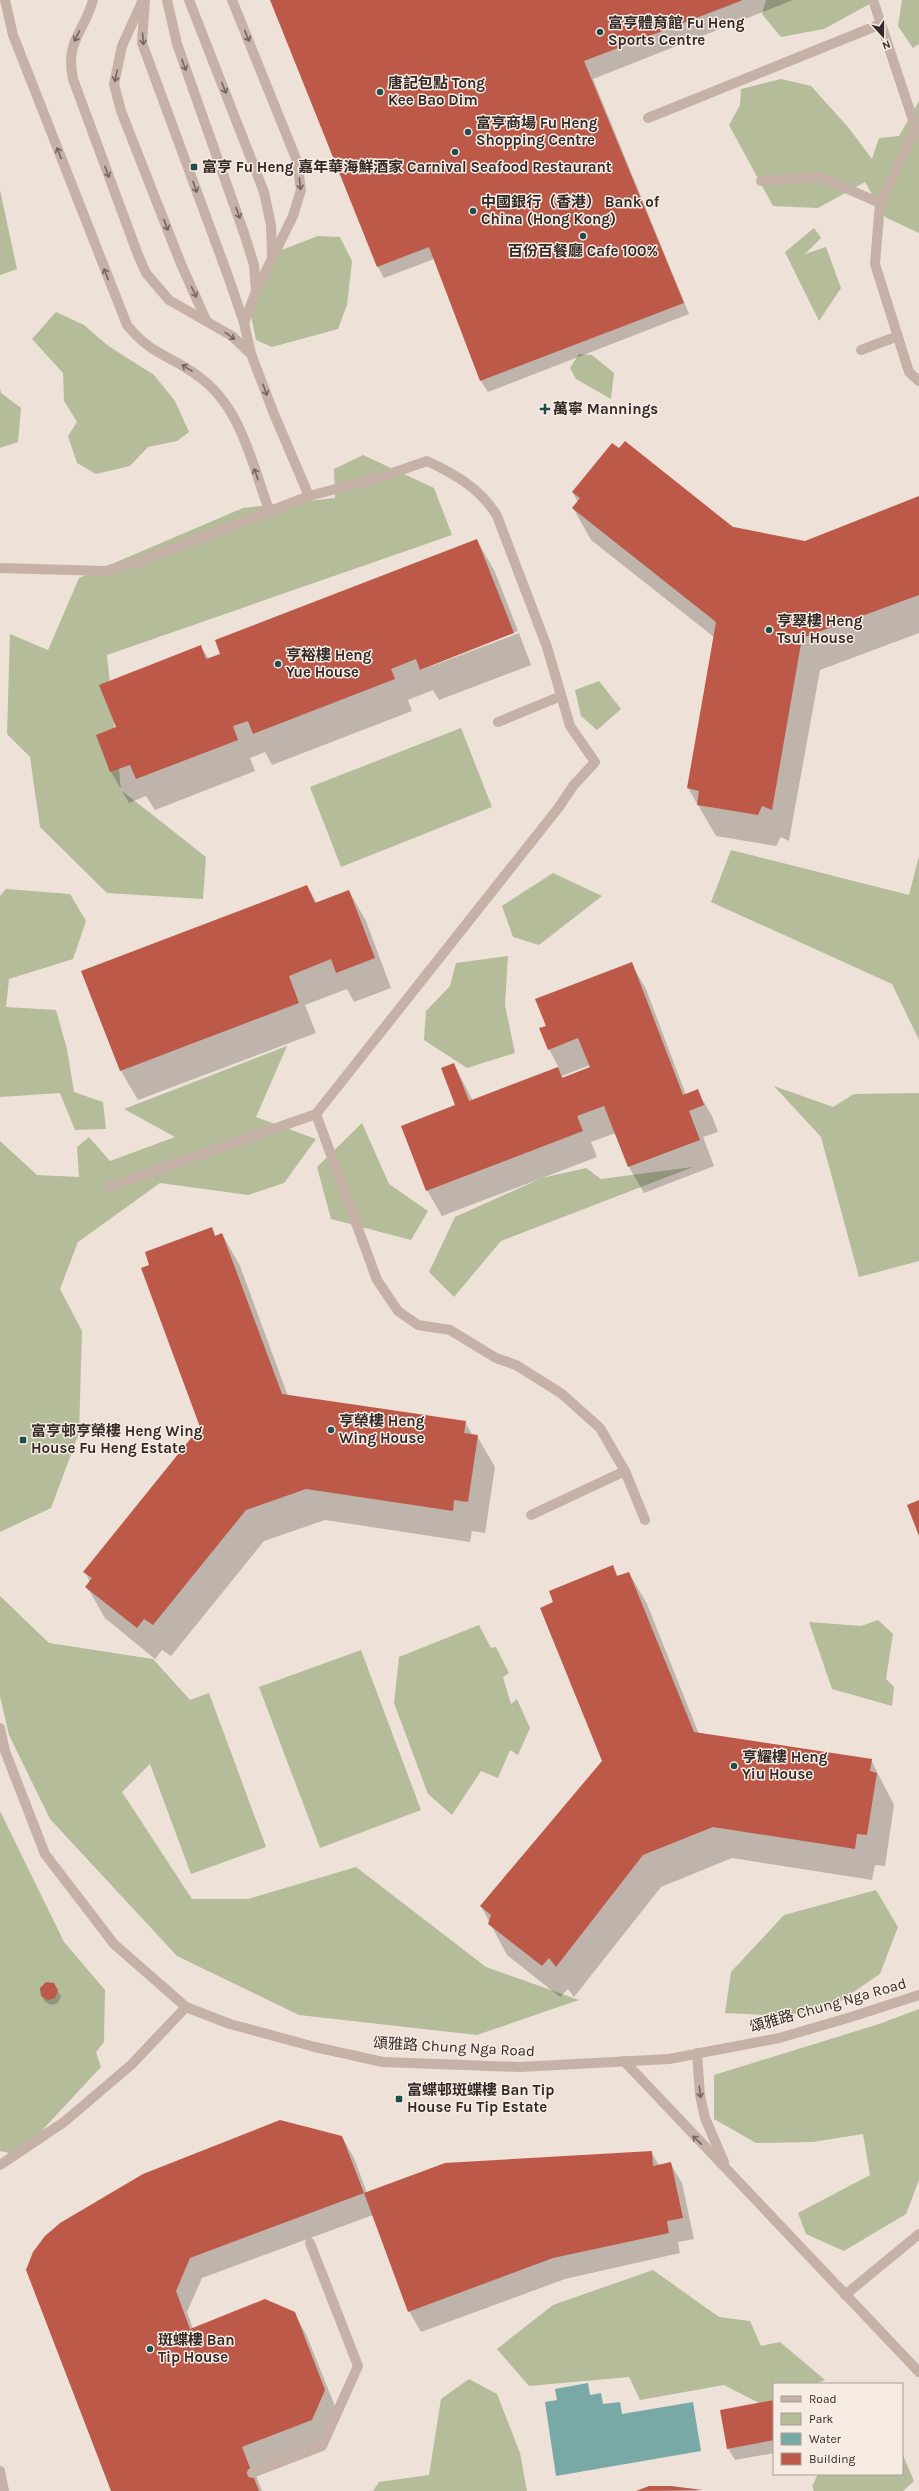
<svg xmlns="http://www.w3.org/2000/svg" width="919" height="2491" viewBox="0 0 919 2491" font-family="Karla,'Noto Sans TC',sans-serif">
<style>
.green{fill:#b4bc9a}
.water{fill:#79a9a6}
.shadow{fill:#0003;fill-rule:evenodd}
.building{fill:#bc5949}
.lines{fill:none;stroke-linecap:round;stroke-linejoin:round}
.service{stroke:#c5b1a5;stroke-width:10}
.minor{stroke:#c5b1a5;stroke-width:10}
.tertiary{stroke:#c5b1a5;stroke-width:10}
.oneway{stroke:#74665f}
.poi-dot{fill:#1f4f4d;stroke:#f7ece4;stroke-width:1.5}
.labels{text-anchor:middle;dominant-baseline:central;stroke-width:3;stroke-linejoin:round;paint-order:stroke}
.poi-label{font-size:15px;font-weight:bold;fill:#322826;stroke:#f7ece4;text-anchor:start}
.street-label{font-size:15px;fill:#322826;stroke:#f7ece4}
</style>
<rect width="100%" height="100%" fill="#eee1d8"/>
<!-- green -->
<g class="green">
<polygon points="766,0 877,0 824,29 781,37 762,14"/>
<polygon points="902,0 919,0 919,44 913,48 898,26"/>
<polygon points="781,79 811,86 848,127 872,159 879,138 899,136 919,101 919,233 885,217 865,182 818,208 773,206 729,125 740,105 741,89"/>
<polygon points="0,190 17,269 0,275"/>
<polygon points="814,228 821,238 805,254 826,247 841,288 819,321 785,252"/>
<polygon points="318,236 340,237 352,261 347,305 338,329 272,347 256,340 249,306 279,251"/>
<polygon points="56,312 84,325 107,345 154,375 175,401 189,432 177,441 148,447 130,466 96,474 77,463 68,436 77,422 64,401 63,373 32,339"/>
<polygon points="579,354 592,355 614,373 611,399 576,379 570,368"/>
<polygon points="0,389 1,393 21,408 18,442 0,448"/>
<polygon points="363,455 434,488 452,535 107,655 121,790 206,857 203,899 107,893 40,827 30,757 7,734 10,634 48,650 79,578 243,508 335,498 334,469"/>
<polygon points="599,681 621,709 597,730 581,716 575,690"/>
<polygon points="461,728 492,807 341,867 310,787"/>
<polygon points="731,850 909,895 919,856 919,1040 892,984 711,902"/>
<polygon points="553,873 602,896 539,945 513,937 502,906"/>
<polygon points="6,889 70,894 86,921 73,959 9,979 6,1007 56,1010 67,1049 74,1092 103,1102 106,1129 75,1130 60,1093 0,1097 0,896"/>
<polygon points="508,956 505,1005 515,1053 467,1068 424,1040 426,1011 450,986 456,963"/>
<polygon points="287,1046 256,1117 316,1139 284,1183 248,1195 160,1183 78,1242 60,1289 82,1331 79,1433 51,1508 0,1532 0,1141 37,1175 79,1177 77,1147 89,1137 110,1161 175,1137 124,1109"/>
<polygon points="774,1086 833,1107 854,1094 919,1093 919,1261 859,1277 821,1137"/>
<polygon points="362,1123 389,1184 428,1211 411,1240 331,1219 317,1167"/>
<polygon points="693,1167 501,1241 454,1297 429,1272 455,1217 542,1178 586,1168 601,1179"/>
<polygon points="0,1596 49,1643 153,1659 190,1700 209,1693 266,1847 191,1874 150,1764 122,1792 192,1899 248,1899 356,1867 486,1967 579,2000 477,2035 299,2015 177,1956 50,1819 9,1735 0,1696"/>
<polygon points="878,1620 893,1634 886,1679 894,1687 892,1706 832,1689 809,1622 861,1626"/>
<polygon points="479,1625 491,1648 496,1647 509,1673 503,1677 511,1704 517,1699 530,1728 518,1755 510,1750 498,1778 481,1771 452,1815 428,1794 394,1703 399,1657"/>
<polygon points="361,1650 421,1810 320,1848 259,1687"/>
<polygon points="0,1811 64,1942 105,1990 104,2042 96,2052 101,2067 19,2155 0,2151"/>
<polygon points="876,1890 898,1927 880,1974 833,2006 786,2016 725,2013 731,1972 784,1915"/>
<polygon points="919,2009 919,2180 906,2214 844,2251 806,2234 798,2213 870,2175 863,2134 813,2142 756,2143 714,2119 714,2075 879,2024"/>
<polygon points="653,2270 719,2317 750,2321 761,2346 780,2342 825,2380 815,2384 774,2384 774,2402 765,2406 724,2385 640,2400 629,2377 529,2386 497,2349 553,2305"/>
<polygon points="469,2379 497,2394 520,2453 527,2491 373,2491 379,2482 429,2475 441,2399"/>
<polygon points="902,2453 914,2481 903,2491 814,2491 812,2486 818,2474 902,2474"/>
</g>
<!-- water -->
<polygon class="water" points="588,2383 590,2395 601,2393 603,2404 620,2402 622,2414 693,2402 701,2451 556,2476 545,2402 557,2400 555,2389"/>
<!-- shadow -->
<g class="shadow">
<polygon points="271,0 793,0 593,79 689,314 488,392 481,381 434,259 384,278 378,267"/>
<polygon points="573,493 805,542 919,497 919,633 820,670 789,841 781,837 776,846 716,836 688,788 714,637 591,540 573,508 578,502"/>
<polygon points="477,540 495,572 518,631 421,668 421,670 519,633 531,665 439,700 433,690 408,700 412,711 272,765 265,752 250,758 255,771 155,810 146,796 129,803 111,772 97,736 117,728 200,646 209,659"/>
<polygon points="307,886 317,903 349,891 366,921 391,988 354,1002 347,989 305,1005 316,1033 138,1100 121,1071 83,971"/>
<path d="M631,963L646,989L686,1095L697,1090L712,1116L718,1132L703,1137L714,1166L644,1193L629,1167L616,1133L591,1142L597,1157L442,1216L427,1190L456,1105L454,1064L473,1101L559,1068L549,1049L547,1027ZM590,1065L591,1068L564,1079L562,1076Z"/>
<polygon points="211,1228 216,1237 222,1234 240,1266 288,1396 465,1422 473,1436 477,1436 495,1467 485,1533 472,1531 470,1542 325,1520 264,1541 171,1656 162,1650 155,1659 105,1618 87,1587 90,1582 85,1572 201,1427 151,1265"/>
<polygon points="612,1567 618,1577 629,1573 647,1604 699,1734 871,1760 894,1805 885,1866 875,1865 872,1880 732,1858 661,1887 574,1997 568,1989 560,1997 507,1955 481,1906 603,1761 554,1603"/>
<polygon points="57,1990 61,1996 58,2003 52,2005 45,2002 42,1996"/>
<polygon points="342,2137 354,2158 367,2193 651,2152 659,2165 670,2163 682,2183 694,2239 678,2242 680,2253 565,2279 421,2332 409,2311 373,2215 202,2278 187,2312 193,2329 294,2313 306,2334 337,2411 324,2441 253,2468 262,2491 112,2491 27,2270"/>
<polygon points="774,2401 774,2453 735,2460 728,2448"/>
<polygon points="693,2489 698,2491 639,2491 641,2490"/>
</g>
<!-- building -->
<g class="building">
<polygon points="270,0 743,0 584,61 684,303 480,381 429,247 377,267"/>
<polygon points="625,441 733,527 805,541 919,496 919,595 802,638 772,810 762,806 758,815 697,805 699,791 687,788 716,622 572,508 580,498 572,492 612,443 619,448"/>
<polygon points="477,539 514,633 420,670 416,659 391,669 395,679 253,734 248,721 233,726 238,740 136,779 130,765 110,772 96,735 116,727 99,685 201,645 206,659 220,654 215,640"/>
<polygon points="307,885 315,903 349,890 375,958 336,973 331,959 289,976 299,1003 120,1071 81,971"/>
<polygon points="632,962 683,1095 698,1089 704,1105 689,1111 700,1140 628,1167 604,1106 577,1116 583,1131 426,1191 401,1126 455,1105 441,1068 454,1063 469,1101 558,1067 562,1078 590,1067 578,1038 548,1050 539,1028 546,1026 535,999"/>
<polygon points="212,1227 215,1236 222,1233 282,1394 466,1421 464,1433 478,1435 468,1502 454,1500 453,1511 306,1489 246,1510 153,1625 144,1619 137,1628 85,1587 92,1578 83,1572 200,1427 141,1268 149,1265 145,1252"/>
<polygon points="919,1500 919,1536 907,1505"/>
<polygon points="613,1565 617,1576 629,1572 694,1732 872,1759 870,1771 877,1773 867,1835 857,1834 855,1849 713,1827 643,1855 556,1967 549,1958 542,1966 488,1924 491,1915 480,1906 602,1761 540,1608 553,1602 549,1591"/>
<polygon points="46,1982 54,1983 58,1990 55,1998 48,2000 41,1996 40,1988"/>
<polygon points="280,2120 342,2136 364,2193 190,2258 176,2291 190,2329 265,2299 295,2312 325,2390 312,2420 242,2447 259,2491 111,2491 26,2270 33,2252 45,2236 60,2223 143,2174"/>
<polygon points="652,2151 653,2166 671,2162 683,2218 667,2221 669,2233 553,2258 408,2312 364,2193 445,2163"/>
<polygon points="774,2400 774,2440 727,2449 720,2410"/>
<polygon points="649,2486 671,2486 703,2490 636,2491"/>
</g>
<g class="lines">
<!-- service -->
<g class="service">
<path d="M5,0L13,35L127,325C151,355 170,355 198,376C241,406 252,464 269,510"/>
<path d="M93,0C84,33 65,40 73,79L138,255L146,273L169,300L232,336L251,354"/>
<polyline points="145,0 142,43 228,276 244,323 251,354 274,414 309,496"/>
<polyline points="167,0 177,44 245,236 254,265 256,290"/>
<polyline points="189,0 264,192 271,225 272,255"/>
<polyline points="232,0 297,161 301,190 293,216 256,291 244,323"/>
<polyline points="873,0 916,129 880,203 875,264 909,372 919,381"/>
<polyline points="142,2 122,46 114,84 121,111 181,264 206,320"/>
<polyline points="648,118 881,24"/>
<polyline points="761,181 820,177 880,203"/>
<polyline points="861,350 898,336"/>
<path d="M0,568L105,571L136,563L309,496L381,477L427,461C455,474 481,489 497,516L547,647L570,726L595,762L573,786L559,807L316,1114L109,1187"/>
<polyline points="498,722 561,696"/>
<polyline points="316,1114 377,1280 398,1311 418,1325 450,1330 496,1358 516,1365 562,1394 600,1428 625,1471 645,1520"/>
<polyline points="531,1515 625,1471"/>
<polyline points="845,2295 919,2234"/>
<polyline points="252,2473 322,2446 358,2366 310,2243"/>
</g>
<!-- minor -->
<g class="minor">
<polyline points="697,2053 700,2095 705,2118 724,2162"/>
<polyline points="624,2061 919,2372"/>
<polyline points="0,2165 64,2122 131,2065 186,2007"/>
<polyline points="0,2471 4,2491"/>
</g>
<!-- tertiary -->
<polyline class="tertiary" points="0,1728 5,1751 45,1854 114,1944 186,2007 230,2024 315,2047 383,2062 520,2067 669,2059 779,2038 851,2017 919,1995"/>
</g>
<!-- one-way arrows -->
<defs><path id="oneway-shaft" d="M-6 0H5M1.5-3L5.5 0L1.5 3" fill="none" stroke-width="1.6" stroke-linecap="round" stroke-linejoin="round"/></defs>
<g class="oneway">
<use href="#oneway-shaft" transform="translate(77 36) rotate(116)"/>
<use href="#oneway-shaft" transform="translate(247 36) rotate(68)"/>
<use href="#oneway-shaft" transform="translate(143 39) rotate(86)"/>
<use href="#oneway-shaft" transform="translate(184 65) rotate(70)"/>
<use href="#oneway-shaft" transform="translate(116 76) rotate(102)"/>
<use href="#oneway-shaft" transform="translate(224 88) rotate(68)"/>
<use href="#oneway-shaft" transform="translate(59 153) rotate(-111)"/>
<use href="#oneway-shaft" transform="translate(107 172) rotate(70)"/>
<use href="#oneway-shaft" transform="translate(300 184) rotate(84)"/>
<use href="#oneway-shaft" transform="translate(195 187) rotate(70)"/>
<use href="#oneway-shaft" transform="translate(238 213) rotate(71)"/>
<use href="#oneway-shaft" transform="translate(166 225) rotate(69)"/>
<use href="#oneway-shaft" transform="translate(106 274) rotate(-111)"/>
<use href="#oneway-shaft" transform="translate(194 292) rotate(65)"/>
<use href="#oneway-shaft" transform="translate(230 336) rotate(36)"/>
<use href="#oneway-shaft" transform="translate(187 368) rotate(-148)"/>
<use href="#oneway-shaft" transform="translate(265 390) rotate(70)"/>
<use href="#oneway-shaft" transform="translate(256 474) rotate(-110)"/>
<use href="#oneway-shaft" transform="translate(700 2092) rotate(83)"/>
<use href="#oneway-shaft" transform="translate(697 2140) rotate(-136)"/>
</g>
<!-- markers -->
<g class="poi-dot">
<circle cx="600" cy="32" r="4"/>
<circle cx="380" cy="92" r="4"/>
<circle cx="468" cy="132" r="4"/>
<circle cx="455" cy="152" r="4"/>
<rect x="190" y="163" width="8" height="8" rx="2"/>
<circle cx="473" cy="211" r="4"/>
<circle cx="583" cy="236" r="4"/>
<path d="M543 403h4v4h4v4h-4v4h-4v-4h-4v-4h4z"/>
<circle cx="769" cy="630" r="4"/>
<circle cx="278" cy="664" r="4"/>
<circle cx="331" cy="1430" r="4"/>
<rect x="19" y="1436" width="8" height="8" rx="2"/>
<circle cx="734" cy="1766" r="4"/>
<rect x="395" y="2095" width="8" height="8" rx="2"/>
<circle cx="150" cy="2349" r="4"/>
</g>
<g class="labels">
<!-- poi labels -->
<g class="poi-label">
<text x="608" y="23">富亨體育館 Fu Heng<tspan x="608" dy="17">Sports Centre</tspan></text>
<text x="388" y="83">唐記包點 Tong<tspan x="388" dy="17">Kee Bao Dim</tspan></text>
<text x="476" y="123">富亨商場 Fu Heng<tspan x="476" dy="17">Shopping Centre</tspan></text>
<text x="202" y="167">富亨 Fu Heng</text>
<text x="455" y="167" text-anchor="middle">嘉年華海鮮酒家 Carnival Seafood Restaurant</text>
<text x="481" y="202">中國銀行（香港） Bank of<tspan x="481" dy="17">China (Hong Kong)</tspan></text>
<text x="583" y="251" text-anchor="middle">百份百餐廳 Cafe 100%</text>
<text x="553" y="409">萬寧 Mannings</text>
<text x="777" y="621">亨翠樓 Heng<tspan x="777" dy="17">Tsui House</tspan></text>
<text x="286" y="655">亨裕樓 Heng<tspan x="286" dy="17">Yue House</tspan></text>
<text x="339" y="1421">亨榮樓 Heng<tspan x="339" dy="17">Wing House</tspan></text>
<text x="31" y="1431">富亨邨亨榮樓 Heng Wing<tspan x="31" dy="17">House Fu Heng Estate</tspan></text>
<text x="742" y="1757">亨耀樓 Heng<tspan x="742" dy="17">Yiu House</tspan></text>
<text x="407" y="2090">富蝶邨斑蝶樓 Ban Tip<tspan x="407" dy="17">House Fu Tip Estate</tspan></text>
<text x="158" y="2340">斑蝶樓 Ban<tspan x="158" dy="17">Tip House</tspan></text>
</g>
<!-- street labels -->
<g class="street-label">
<text transform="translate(828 2005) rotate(-16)">頌雅路 Chung Nga Road</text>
<text transform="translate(454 2047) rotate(3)">頌雅路 Chung Nga Road</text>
</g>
</g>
<!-- legend -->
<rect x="773" y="2383" width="130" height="92" fill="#f7ece4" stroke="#a89e98"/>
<rect x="781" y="2396" width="20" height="6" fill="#c5b1a5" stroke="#a89e98"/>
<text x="809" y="2403" font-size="12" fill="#322826">Road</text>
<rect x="781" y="2413" width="20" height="12" fill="#b4bc9a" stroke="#a89e98"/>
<text x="809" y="2423" font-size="12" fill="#322826">Park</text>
<rect x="781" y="2433" width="20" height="12" fill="#79a9a6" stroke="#a89e98"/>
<text x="809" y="2443" font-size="12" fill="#322826">Water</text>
<rect x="781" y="2453" width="20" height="12" fill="#bc5949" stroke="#a89e98"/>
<text x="809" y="2463" font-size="12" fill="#322826">Building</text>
<!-- north arrow -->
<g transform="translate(883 36) rotate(159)" stroke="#f7ece4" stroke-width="3" paint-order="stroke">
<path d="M0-3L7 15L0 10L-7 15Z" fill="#322826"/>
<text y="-6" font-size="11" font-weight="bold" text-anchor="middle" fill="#322826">N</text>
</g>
</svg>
